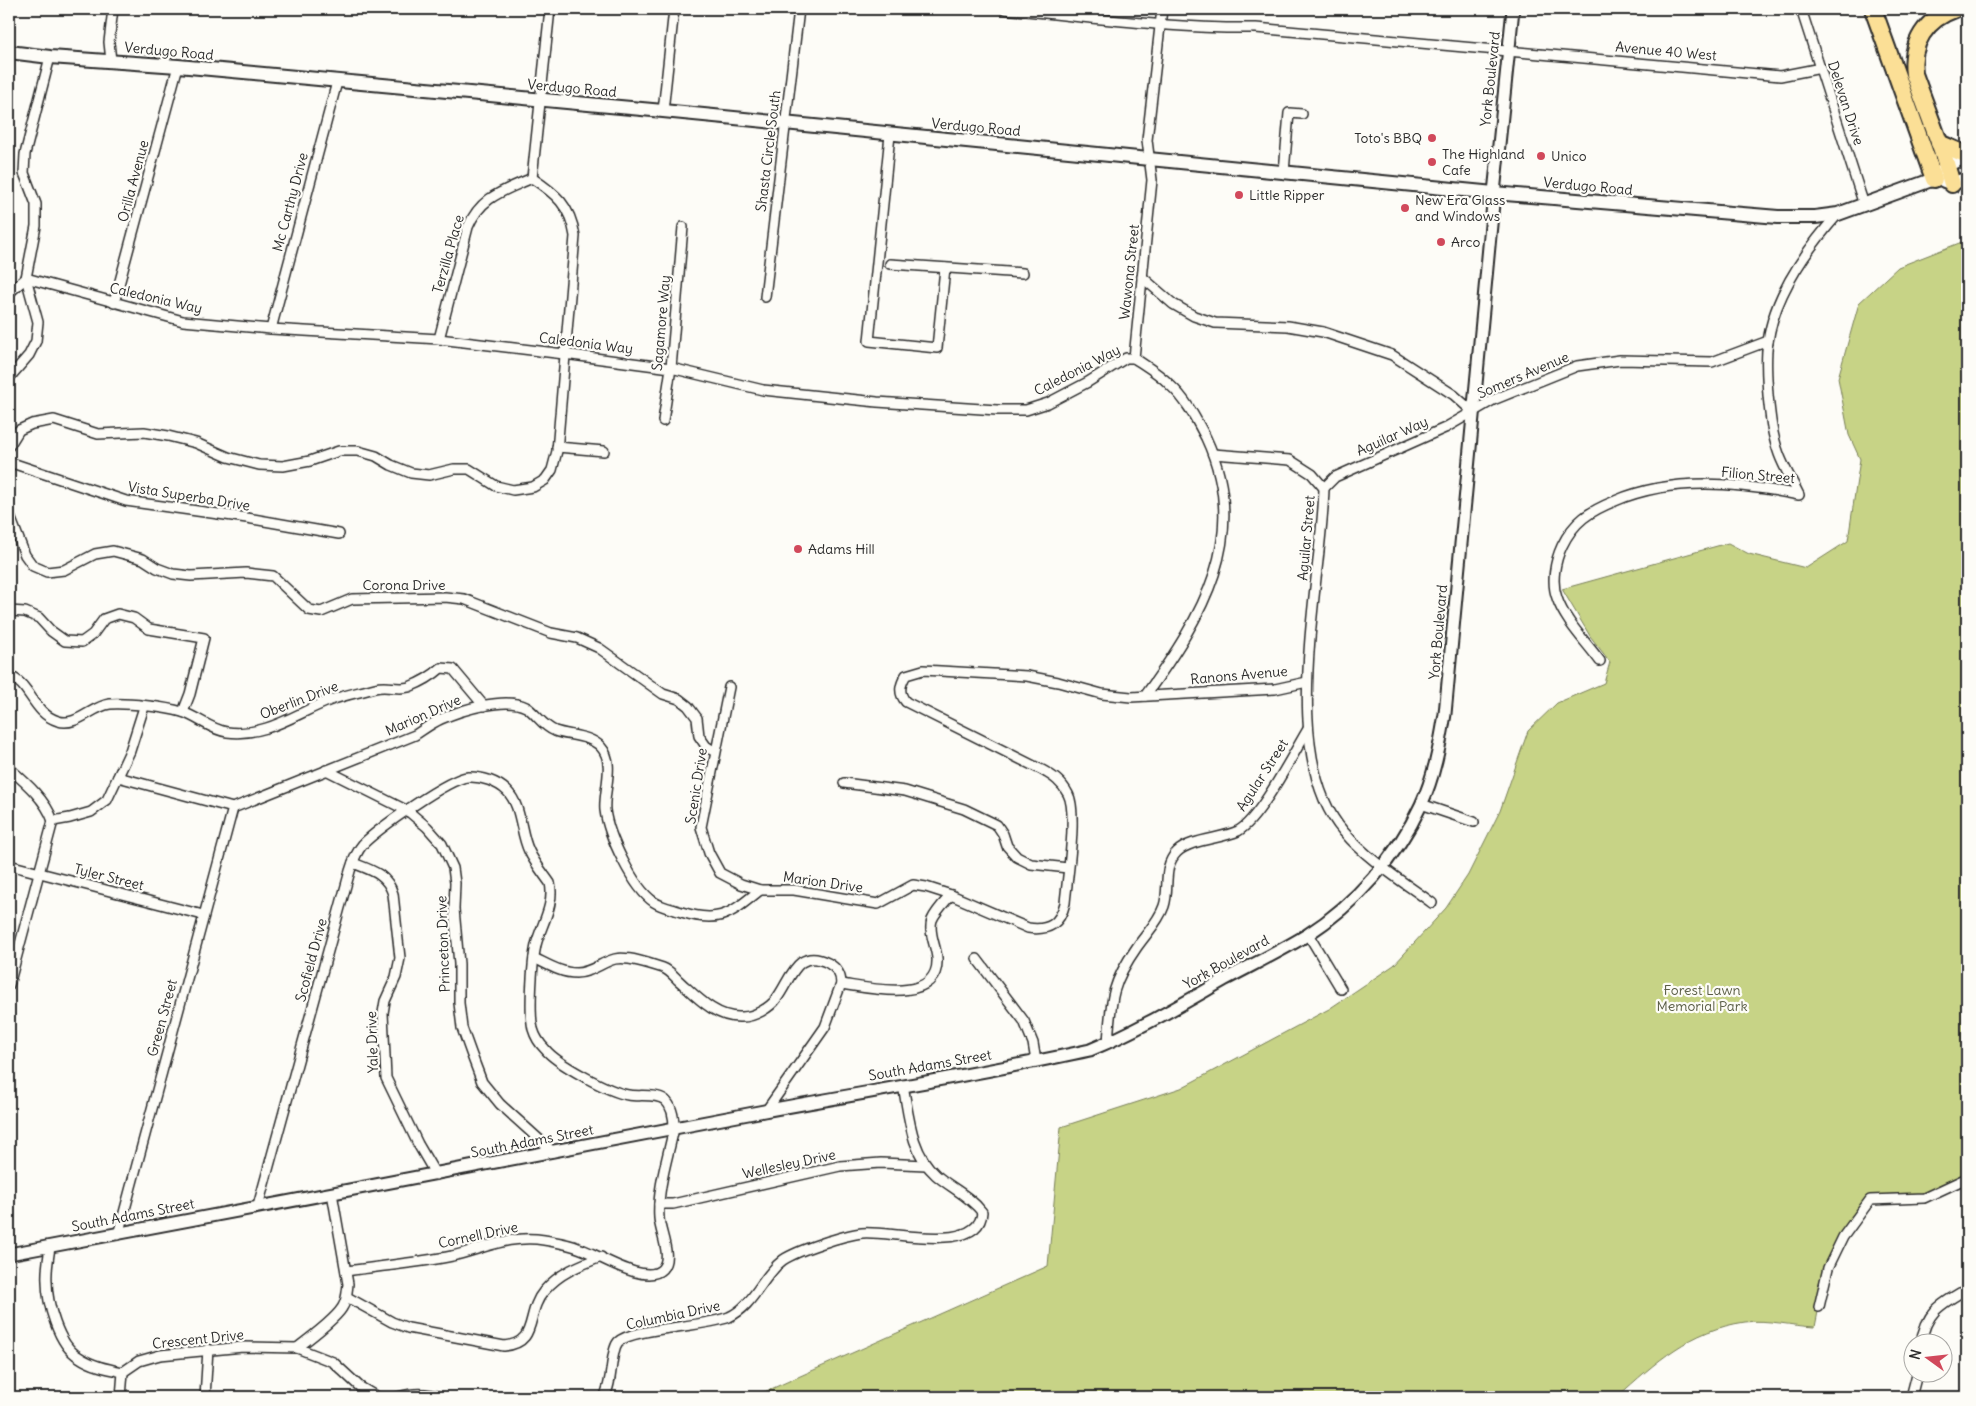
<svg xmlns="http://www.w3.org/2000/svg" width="1976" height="1406" viewBox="0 0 1976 1406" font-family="Delius,sans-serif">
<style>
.green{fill:#c7d386;stroke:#797f58}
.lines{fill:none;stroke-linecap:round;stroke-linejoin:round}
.minor-casing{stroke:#2b2b2b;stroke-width:12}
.tertiary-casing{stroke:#2b2b2b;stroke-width:15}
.secondary-casing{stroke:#2b2b2b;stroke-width:16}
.motorway-casing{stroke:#2b2b2b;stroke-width:20}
.minor{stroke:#fdfcf7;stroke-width:9}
.tertiary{stroke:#fdfcf7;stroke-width:11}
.secondary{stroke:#fdfcf7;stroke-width:12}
.motorway{stroke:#fbdf96;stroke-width:16}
.poi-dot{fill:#d1495b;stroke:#fdfcf7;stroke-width:2}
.labels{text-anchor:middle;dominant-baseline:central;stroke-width:4.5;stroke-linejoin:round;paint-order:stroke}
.street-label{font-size:14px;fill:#2b2b2b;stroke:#fdfcf7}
.poi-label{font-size:14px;fill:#2b2b2b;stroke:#fdfcf7;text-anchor:start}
.park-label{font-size:14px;fill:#5a5d46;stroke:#fdfcf7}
</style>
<rect width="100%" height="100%" fill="#fdfcf7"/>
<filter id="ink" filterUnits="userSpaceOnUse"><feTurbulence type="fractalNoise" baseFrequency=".02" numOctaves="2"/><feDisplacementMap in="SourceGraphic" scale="10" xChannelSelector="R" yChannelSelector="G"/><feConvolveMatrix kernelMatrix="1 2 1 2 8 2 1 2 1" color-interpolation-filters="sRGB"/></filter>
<g filter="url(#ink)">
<!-- green -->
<path class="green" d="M1967,240V1174L1923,1197L1894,1194L1878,1196L1858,1213L1824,1281L1815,1327C1792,1326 1767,1319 1745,1322C1690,1330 1656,1362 1617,1397H753L1048,1266L1061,1127L1181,1088L1329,1009L1394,965L1446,908L1468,875L1500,811L1528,731L1557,703L1604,683L1610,662L1590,636L1562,589L1728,543L1749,554L1806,568L1848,541L1860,459L1849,435L1838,378L1859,303L1898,267Z"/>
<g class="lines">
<defs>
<g id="minor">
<path d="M1004,9C1088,17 1171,29 1256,28L1780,76L1821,68"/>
<polyline points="1801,9 1864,205"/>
<polyline points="111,61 109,42 113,9"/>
<polyline points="663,111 674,9"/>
<polyline points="890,135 869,341 937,348 945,268"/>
<polyline points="1284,172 1289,113 1302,114"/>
<polyline points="532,178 550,9"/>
<polyline points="890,264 1023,273"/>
<polyline points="1142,277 1173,304 1194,316 1215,323 1288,326 1323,332 1392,355 1454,395 1473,412"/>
<polyline points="9,293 26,278 183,321 271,329 439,339 564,354 671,368 763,390 877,402 997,410 1026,410 1048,403 1088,382 1126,358 1134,358"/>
<polyline points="765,297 799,9"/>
<polyline points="114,303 178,66"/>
<polyline points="271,329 337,82"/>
<path d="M439,339L468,227C481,196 504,191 532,178"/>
<polyline points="9,378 29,355 36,341 38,322 26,278 36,226 36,204 24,173 25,154 50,57"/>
<polyline points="663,421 671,368 683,227"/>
<path d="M9,446L19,430L32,424L54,420L98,434L144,432L168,436L196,443L228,457L259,465L283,466L310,461L339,451H358L376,456L391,465L411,473L429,475L454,469H469L496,486L513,490L533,487L545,480L552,470L557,451L575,236C570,205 556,194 532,178"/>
<polyline points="557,447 604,451"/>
<path d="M1213,454L1290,460L1312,474L1324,488C1322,582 1277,756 1344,832C1368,860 1402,881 1432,903"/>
<polyline points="9,462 126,501 247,518 339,534"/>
<polyline points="1324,488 1335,477 1445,428 1493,400 1577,366 1620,360 1712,362 1768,341"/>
<polyline points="9,514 25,555 33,566 47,572 64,570 95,554 113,551 143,559 157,568 173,574 191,576 246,573 273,576 309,610 321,612 352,599 445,597 464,599 551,633 577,638 599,648 663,694 679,699 688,706 697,718 699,736 706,746 715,752"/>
<polyline points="9,611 25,612 39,618 51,631 65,641 82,642 93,634 104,619 118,614 134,618 149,629 204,638 190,694 183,712"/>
<path d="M1600,661C1587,643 1564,620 1557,598C1551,582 1555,561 1562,546C1574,521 1590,511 1615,501C1674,476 1738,483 1799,495C1793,482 1784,468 1779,454C1772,435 1770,415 1768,395C1767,378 1765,359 1768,342C1774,295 1808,248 1838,214"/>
<path d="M9,676C31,684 32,713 58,721C77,727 92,706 110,704C129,703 165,707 182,712C198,717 211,730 227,732C267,737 296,713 331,700C345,695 361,692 375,688C386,685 398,690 409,687C422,682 431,677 441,668L453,669L484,706"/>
<path d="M729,687L701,827L709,853L720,873L741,884L760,890H794L878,904L913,885L926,887L951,895L1028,928C1049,931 1060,924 1065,903C1067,880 1078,812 1068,794C1062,782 1053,776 1042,770L906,702C898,693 900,685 906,675L923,670L1027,676L1058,682L1102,694L1131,697L1275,689L1307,682"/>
<path d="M1145,696C1202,617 1252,536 1206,438C1196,419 1186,399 1170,385C1160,374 1146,366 1134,358L1152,180L1147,140L1162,9"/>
<path d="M9,768C25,782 46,800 53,821"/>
<polyline points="326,770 408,811 427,827 442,844 453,868 455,883 454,909 459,964 459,1003 462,1028 471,1053 482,1082 500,1104 553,1152"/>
<path d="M118,777L233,808L415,735C424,729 432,723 441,719C461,710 506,696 526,707C536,713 542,726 555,731C569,736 590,735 601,747C616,763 603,791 605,810C608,835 633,888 654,902C660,906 668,908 675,910C718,924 727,917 760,890"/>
<polyline points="844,783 905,791 964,809 997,825 1003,834 1007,846 1017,857 1031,864 1068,868"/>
<polyline points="1421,804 1474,822"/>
<polyline points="53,821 70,818 91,812 107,800 130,751 144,707"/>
<path d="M353,863C371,870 387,874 393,894L400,958L396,977L385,1001L383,1013L386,1078L418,1144L436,1175"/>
<polyline points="9,865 203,915"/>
<polyline points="1308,934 1341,989"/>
<path d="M534,958C547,964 561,973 576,973C591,973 602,962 615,959C628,956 651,964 663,968C669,970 674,976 678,980C695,995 716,1019 742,1017C754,1017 770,1008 777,998C791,979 797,947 828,963C837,968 841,974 841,984"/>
<polyline points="977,959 1024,1021 1033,1043 1036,1061"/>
<polyline points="9,985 53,821"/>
<path d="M1108,1043C1111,999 1111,984 1137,947C1146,934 1159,921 1164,906C1170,888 1162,867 1177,852C1190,839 1221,839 1238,831C1260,819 1294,752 1308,729"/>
<path d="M766,1111L825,1027L841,984C869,988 940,1005 937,958C936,946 928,932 932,920C936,911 944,903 951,895"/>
<polyline points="659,1204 673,1204 840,1166 881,1163 926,1165"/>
<path d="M258,1206L350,871C353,861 356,852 363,844C378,829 449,778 468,777C481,776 498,782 507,791C522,806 520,833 529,851C534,862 543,873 550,883C555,905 541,925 536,945C532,963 529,1012 533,1029C535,1036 540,1044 545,1049C557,1064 609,1092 628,1095C639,1097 656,1093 665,1100C673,1107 674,1119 674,1128C668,1157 657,1189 659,1218C660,1233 673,1257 662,1269C646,1286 599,1255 581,1249C570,1244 556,1242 544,1240C512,1234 482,1249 452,1256C417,1263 381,1266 346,1271"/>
<polyline points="118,1235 233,808"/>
<path d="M50,1246C49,1257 46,1269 47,1281C47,1303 58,1345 79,1357C92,1366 108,1369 123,1372L139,1361L160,1355L243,1347L297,1348L333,1362L360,1387L377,1397"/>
<path d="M347,1297L392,1322L408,1328L504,1346C539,1343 525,1313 544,1291C559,1273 580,1265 601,1257"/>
<polyline points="1819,1307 1828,1268 1843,1237 1870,1200 1924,1198 1967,1178"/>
<path d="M1921,1344C1925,1312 1942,1303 1967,1289"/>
<path d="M297,1348C309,1339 335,1319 342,1308C347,1301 347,1292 348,1284L332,1193"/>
<polyline points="121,1397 123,1372"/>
<polyline points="205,1397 208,1349"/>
<path d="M398,1397C412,1393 425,1392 440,1397"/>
<path d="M604,1397C613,1383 610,1352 618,1342C632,1328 705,1327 729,1317C750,1307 757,1288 772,1271C775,1267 779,1263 783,1260C798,1250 844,1235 862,1233C889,1230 980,1255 982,1212C970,1196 951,1188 936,1175C911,1153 909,1117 903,1085"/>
<polyline points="1911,1397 1917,1374"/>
</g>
<path id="tertiary" d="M9,1254C261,1207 512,1159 764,1111C872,1091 982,1074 1090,1050C1137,1031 1180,1005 1224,980C1252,965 1281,951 1307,935C1355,904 1397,857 1421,805C1434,777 1440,745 1445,714L1494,193L1513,9"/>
<g id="secondary">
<polyline points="9,52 50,57 178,66 663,111 1494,193 1778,217 1815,217 1838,214 1934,179 1947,165 1967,157"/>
<polyline points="1944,181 1952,184 1967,178"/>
</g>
<g id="motorway">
<polyline points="1873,9 1934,179"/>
<polyline points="1939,143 1967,155"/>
<path d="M1952,184L1942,150L1914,74C1910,43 1926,19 1955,9"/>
</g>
</defs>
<!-- minor casing -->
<use href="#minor" class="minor-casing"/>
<!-- tertiary casing -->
<use href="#tertiary" class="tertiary-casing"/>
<!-- secondary casing -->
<use href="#secondary" class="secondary-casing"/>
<!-- motorway casing -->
<use href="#motorway" class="motorway-casing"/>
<!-- minor -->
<use href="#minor" class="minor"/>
<!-- tertiary -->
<use href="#tertiary" class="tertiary"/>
<!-- secondary -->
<use href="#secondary" class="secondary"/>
<!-- motorway -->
<use href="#motorway" class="motorway"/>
</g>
</g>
<!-- markers -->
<g class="poi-dot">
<circle cx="1432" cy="138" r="5"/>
<circle cx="1541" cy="156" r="5"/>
<circle cx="1432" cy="162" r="5"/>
<circle cx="1239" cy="195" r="5"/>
<circle cx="1405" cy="208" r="5"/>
<circle cx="1441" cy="242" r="5"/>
<circle cx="798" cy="549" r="5"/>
</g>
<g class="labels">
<!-- street labels -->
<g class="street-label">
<text transform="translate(169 51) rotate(5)">Verdugo Road</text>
<text transform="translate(1666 51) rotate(5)">Avenue 40 West</text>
<text transform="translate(1490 79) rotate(-84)">York Boulevard</text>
<text transform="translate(572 88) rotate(5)">Verdugo Road</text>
<text transform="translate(1846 103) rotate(72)">Delevan Drive</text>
<text transform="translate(976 127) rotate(5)">Verdugo Road</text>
<text transform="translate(768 151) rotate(-83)">Shasta Circle South</text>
<text transform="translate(133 181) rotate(-75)">Orilla Avenue</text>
<text transform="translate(1588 186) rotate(5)">Verdugo Road</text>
<text transform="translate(290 202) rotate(-75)">Mc Carthy Drive</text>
<text transform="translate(448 254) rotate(-74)">Terzilla Place</text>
<text transform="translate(1129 272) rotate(-84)">Wawona Street</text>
<text transform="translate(156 298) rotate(13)">Caledonia Way</text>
<text transform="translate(661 323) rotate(-85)">Sagamore Way</text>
<text transform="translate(586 343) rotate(7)">Caledonia Way</text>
<text transform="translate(1077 370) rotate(-27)">Caledonia Way</text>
<text transform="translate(1523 375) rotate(-23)">Somers Avenue</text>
<text transform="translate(1392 436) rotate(-24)">Aguilar Way</text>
<text transform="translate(1758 475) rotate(5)">Filion Street</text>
<text transform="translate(189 496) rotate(9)">Vista Superba Drive</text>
<text transform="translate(1306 538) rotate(-85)">Aguilar Street</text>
<text x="404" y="585">Corona Drive</text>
<text transform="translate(1438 632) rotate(-85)">York Boulevard</text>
<text transform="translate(1239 675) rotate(-5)">Ranons Avenue</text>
<text transform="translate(299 700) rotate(-21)">Oberlin Drive</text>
<text transform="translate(423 715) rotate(-24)">Marion Drive</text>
<text transform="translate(1262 775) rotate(-57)">Agular Street</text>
<text transform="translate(696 786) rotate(-81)">Scenic Drive</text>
<text transform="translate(109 877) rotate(14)">Tyler Street</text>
<text transform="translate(823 882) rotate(8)">Marion Drive</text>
<text transform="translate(443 944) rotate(-92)">Princeton Drive</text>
<text transform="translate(311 960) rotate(-75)">Scofield Drive</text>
<text transform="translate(1226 962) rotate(-29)">York Boulevard</text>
<text transform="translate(162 1018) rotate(-75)">Green Street</text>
<text transform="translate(372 1042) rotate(-92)">Yale Drive</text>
<text transform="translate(930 1065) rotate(-10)">South Adams Street</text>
<text transform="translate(532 1141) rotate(-11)">South Adams Street</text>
<text transform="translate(789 1164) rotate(-12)">Wellesley Drive</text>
<text transform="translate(133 1215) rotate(-11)">South Adams Street</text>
<text transform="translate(478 1235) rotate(-12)">Cornell Drive</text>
<text transform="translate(673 1315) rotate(-12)">Columbia Drive</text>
<text transform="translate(198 1339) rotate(-6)">Crescent Drive</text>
</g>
<!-- poi labels -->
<g class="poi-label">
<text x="1422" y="138" text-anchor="end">Toto's BBQ</text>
<text x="1442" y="154">The Highland<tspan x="1442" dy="16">Cafe</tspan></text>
<text x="1551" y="156">Unico</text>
<text x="1249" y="195">Little Ripper</text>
<text x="1415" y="200">New Era Glass<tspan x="1415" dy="16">and Windows</tspan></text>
<text x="1451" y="242">Arco</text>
<text x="808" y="549">Adams Hill</text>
</g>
<!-- park labels -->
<g class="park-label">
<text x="1702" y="990">Forest Lawn<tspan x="1702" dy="16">Memorial Park</tspan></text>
</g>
</g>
<!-- margin -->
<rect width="1976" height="1406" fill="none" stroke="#fdfcf7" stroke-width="30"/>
<rect x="15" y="15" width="1946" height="1376" fill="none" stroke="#2b2b2b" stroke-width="2" filter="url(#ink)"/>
<!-- north arrow -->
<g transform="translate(1928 1358) rotate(285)"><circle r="24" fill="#fdfcf7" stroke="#a9a8a5"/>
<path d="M0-4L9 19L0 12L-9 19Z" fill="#d1495b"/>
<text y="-8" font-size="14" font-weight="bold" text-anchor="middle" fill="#2b2b2b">N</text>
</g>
</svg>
